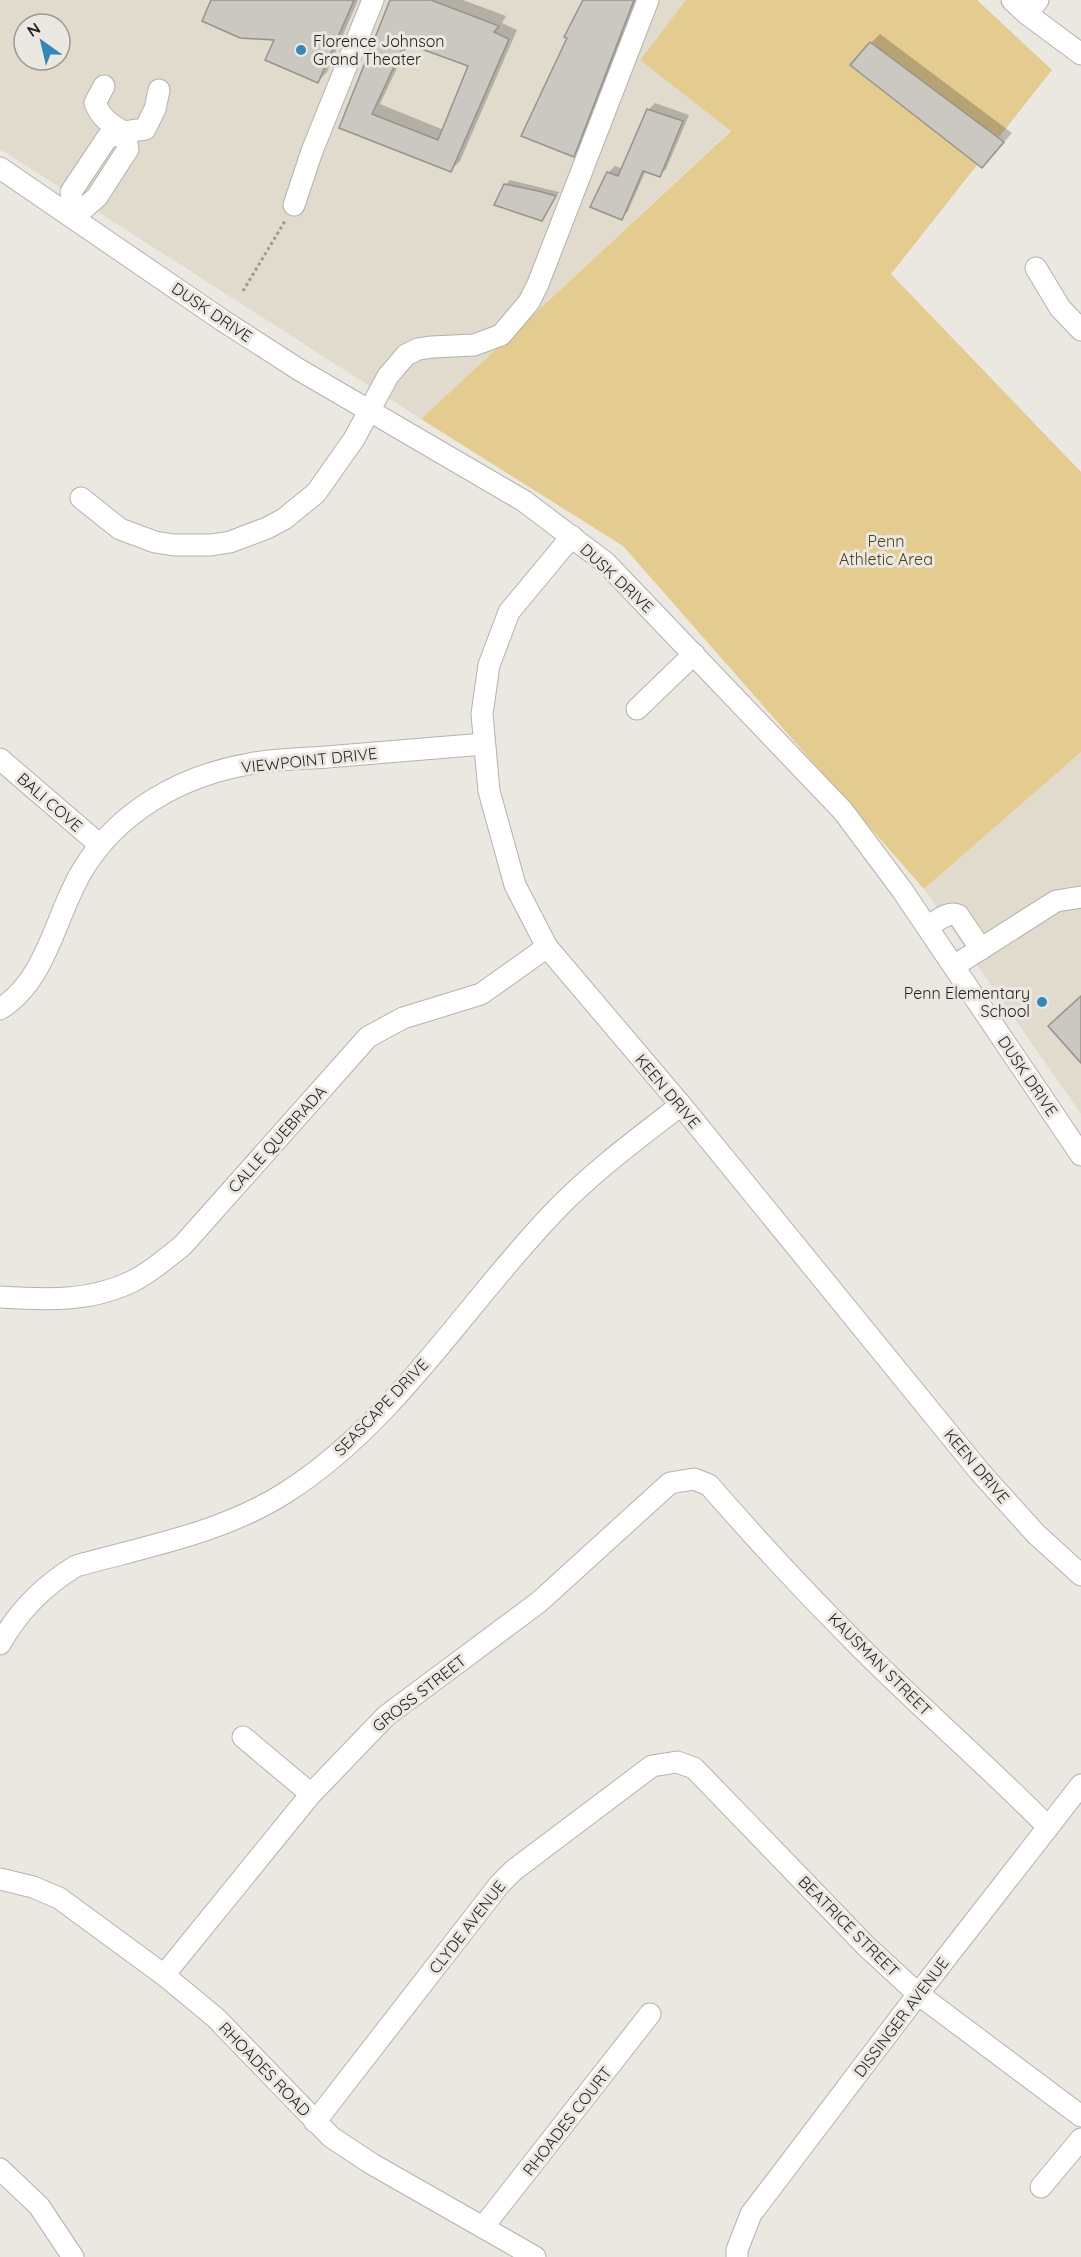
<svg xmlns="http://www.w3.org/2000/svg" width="1081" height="2257" viewBox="0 0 1081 2257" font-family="Quicksand,sans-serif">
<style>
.built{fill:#e1dbce;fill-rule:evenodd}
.green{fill:#e4cc90}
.shadow{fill:#0003;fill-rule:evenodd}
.building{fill:#cbc8c2;stroke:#95938d;stroke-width:1.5;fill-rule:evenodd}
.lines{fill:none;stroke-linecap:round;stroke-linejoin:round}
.minor-casing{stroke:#b4b2ab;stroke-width:23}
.path{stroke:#9d9a96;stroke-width:3;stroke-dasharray:3 3;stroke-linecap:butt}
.minor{stroke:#fff;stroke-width:21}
.poi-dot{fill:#3687b8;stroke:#ebe8e2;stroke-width:2}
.labels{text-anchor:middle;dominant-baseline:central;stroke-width:6;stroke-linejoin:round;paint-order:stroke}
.poi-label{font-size:16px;fill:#201f1d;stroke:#ebe8e2;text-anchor:start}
.street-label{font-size:16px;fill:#201f1d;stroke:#ebe8e2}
.park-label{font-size:16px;fill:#51421a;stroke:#ebe8e2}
</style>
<rect width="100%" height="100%" fill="#ebe8e2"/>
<!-- built -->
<g class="built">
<path d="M0,0H686L640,60L731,130L421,419L0,149ZM24,24H60V60H24Z"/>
<polygon points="1081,752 1081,1114 924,889"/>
</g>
<!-- green -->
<polygon class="green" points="686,0 977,0 1052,70 891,274 1081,472 1081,752 924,889 623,546 421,419 731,131 640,60"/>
<!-- shadow -->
<g class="shadow">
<polygon points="213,0 358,0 327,72 318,81 276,39"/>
<path d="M391,0H463L506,16L502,23L517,30L460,161L451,170L341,128ZM409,43L470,65L444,130L380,104Z"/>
<polygon points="585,0 639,0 582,146 573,155"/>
<polygon points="880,34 1012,133 991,157 871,43"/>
<polygon points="655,103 689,115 666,169 660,175 646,170 628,211 622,218 608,173 615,166 623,169 649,109"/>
<polygon points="510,180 559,192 542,219 506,184"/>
</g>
<!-- building -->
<g class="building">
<polygon points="211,0 354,0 318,83 265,60 274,40 240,38 202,21"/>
<path d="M390,0H431L499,26L494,32L509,39L451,172L339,128ZM405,43L468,66L438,140L372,114Z"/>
<polygon points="583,0 634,0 574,157 521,136 567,38 564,37"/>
<polygon points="870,42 1004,142 982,168 850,65"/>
<polygon points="647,109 683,121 660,177 643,171 622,220 590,207 607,172 618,176"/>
<polygon points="504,184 538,191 556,196 542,221 494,205"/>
<polygon points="1081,996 1081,1063 1048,1026"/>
</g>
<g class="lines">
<defs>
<g id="minor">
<polyline points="1012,0 1027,14 1081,54"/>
<polyline points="1027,14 1038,0"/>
<polyline points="0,168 222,320 298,369 524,501 606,563 843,811 902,890 1081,1155"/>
<polyline points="294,205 312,151 373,0"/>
<polyline points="74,217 71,192 107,138 124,132 145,129 155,109 159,90"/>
<path d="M74,217L97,197L128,149L124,132C110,124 101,118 95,103L104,86"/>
<polyline points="1036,268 1060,308 1081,330"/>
<polyline points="81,498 120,529 155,542 174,545 211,545 230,542 267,528 284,519 316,493 354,439 388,376 406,355 418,349 432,347 474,345 501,335 529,302 538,284 648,0"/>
<polyline points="572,536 509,612 489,665 482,714 489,791 515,885 547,947 681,1105 980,1472 1036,1534 1081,1575"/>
<polyline points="637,709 694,654"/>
<polyline points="0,759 100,845"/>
<path d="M928,927C937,921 947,911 958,915L981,949"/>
<polyline points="954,966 1056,901 1081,897"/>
<path d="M0,1009C47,980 55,916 82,871C118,811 181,776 249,764C278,758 310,759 339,756C388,752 436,748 484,744"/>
<path d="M0,1297C46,1300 91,1302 133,1281C151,1272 167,1258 183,1245L368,1037L403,1018L481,994L547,947"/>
<path d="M0,1644C19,1610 43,1586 76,1566C147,1546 222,1533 285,1493C395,1423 464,1306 553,1213C591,1173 637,1139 681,1105"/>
<polyline points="243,1737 311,1794"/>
<polyline points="0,1879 33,1887 59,1898 164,1975 216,2018 331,2137 372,2164 535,2257"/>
<path d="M164,1975L311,1794L386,1716L539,1602L670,1483L694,1479L709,1485C755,1538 804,1591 854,1641C917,1705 985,1763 1048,1827"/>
<polyline points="315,2122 499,1885 514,1870 652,1766 677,1762 694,1768 866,1946 918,1994 1081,2116"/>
<polyline points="0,2169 39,2206 73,2257"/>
<polyline points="1041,2187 1081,2139"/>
<polyline points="483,2227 650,2014"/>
<polyline points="737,2257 737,2250 751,2214 918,1994 1081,1785"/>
</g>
</defs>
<!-- minor casing -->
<use href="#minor" class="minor-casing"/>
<!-- path -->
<polyline class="path" points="243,291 285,221"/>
<!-- minor -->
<use href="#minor" class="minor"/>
</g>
<!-- markers -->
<g class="poi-dot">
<circle cx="301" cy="50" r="6"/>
<circle cx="1042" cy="1002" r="6"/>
</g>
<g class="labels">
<!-- poi labels -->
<g class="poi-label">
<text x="313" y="41">Florence Johnson<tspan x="313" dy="18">Grand Theater</tspan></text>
<text x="1030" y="993" text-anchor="end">Penn Elementary<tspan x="1030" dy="18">School</tspan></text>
</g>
<!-- street labels -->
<g class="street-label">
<text transform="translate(212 312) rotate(34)">DUSK DRIVE</text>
<text transform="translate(617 578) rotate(43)">DUSK DRIVE</text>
<text transform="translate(309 760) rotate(-6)">VIEWPOINT DRIVE</text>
<text transform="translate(50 802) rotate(41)">BALI COVE</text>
<text transform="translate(1028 1076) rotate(56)">DUSK DRIVE</text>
<text transform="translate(668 1091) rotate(50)">KEEN DRIVE</text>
<text transform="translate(277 1139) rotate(-48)">CALLE QUEBRADA</text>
<text transform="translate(381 1407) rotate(-46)">SEASCAPE DRIVE</text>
<text transform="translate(977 1466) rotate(50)">KEEN DRIVE</text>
<text transform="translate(880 1664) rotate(45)">KAUSMAN STREET</text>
<text transform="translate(419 1693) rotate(-38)">GROSS STREET</text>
<text transform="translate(849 1926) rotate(45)">BEATRICE STREET</text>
<text transform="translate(467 1927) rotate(-52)">CLYDE AVENUE</text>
<text transform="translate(901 2017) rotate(-53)">DISSINGER AVENUE</text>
<text transform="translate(265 2069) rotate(46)">RHOADES ROAD</text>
<text transform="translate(567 2121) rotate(-52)">RHOADES COURT</text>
</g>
<!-- park labels -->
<g class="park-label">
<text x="886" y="541">Penn<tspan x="886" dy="18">Athletic Area</tspan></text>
</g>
</g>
<!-- north arrow -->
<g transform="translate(42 42) rotate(326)"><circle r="28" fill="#ebe8e2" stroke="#9a9893" stroke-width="1.5"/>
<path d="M0-4.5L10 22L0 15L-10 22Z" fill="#3687b8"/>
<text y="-9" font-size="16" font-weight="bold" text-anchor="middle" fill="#201f1d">N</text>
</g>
</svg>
